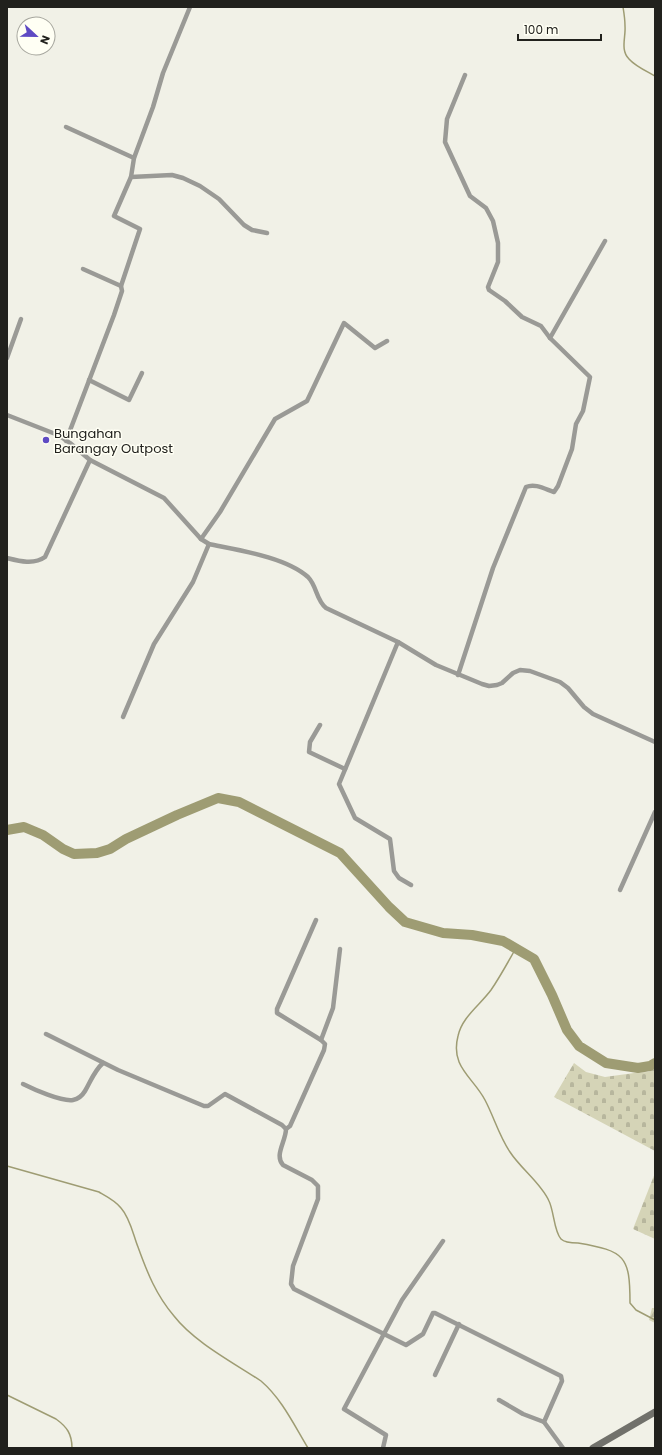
<svg xmlns="http://www.w3.org/2000/svg" width="662" height="1455" viewBox="0 0 662 1455" font-family="Poppins,sans-serif">
<style>
.forest{fill:url(#forest-firs)}
.cemetery{fill:url(#cemetery-stones)}
.lines{fill:none;stroke-linecap:round;stroke-linejoin:round}
.stream{stroke:#9e9c73;stroke-width:1.5}
.river{stroke:#9e9c73;stroke-width:10}
.minor{stroke:#9a9a96;stroke-width:4.5}
.secondary{stroke:#71716b;stroke-width:7}
.poi-dot{fill:#5e4ac3;stroke:#fffff4;stroke-width:1.5}
.labels{text-anchor:middle;dominant-baseline:central;stroke-width:3;stroke-linejoin:round;paint-order:stroke}
.poi-label{font-size:13px;fill:#21211d;stroke:#fffff4;text-anchor:start}
</style>
<defs>
<pattern id="forest-firs" width="22" height="20" patternUnits="userSpaceOnUse"><rect width="22" height="20" fill="#d5d4b7"/><path d="M5 1l3.5 6h-7zM16 11l3.5 6h-7z" fill="#b7b69d"/></pattern>
<pattern id="cemetery-stones" width="16" height="16" patternUnits="userSpaceOnUse"><rect width="16" height="16" fill="#d5d4b7"/><path d="M2 7V4a2 2 0 0 1 4 0v3zM10 15v-3a2 2 0 0 1 4 0v3z" fill="#b7b69d"/></pattern>
</defs>
<rect width="100%" height="100%" fill="#f1f1e7"/>
<!-- forest -->
<polygon class="forest" points="652,1308 655,1308 655,1323 649,1320"/>
<!-- cemetery -->
<g class="cemetery">
<polygon points="574,1063 586,1072 605,1077 634,1073 648,1072 655,1069 655,1151 554,1097"/>
<polygon points="655,1173 655,1239 633,1229"/>
</g>
<g class="lines">
<!-- stream -->
<g class="stream">
<path d="M623,7C624,13 625,19 625,26C626,37 620,50 629,59C635,66 646,71 655,76"/>
<path d="M516,948C508,962 500,977 491,990C480,1005 462,1017 458,1036C450,1067 473,1077 485,1100C494,1117 499,1136 510,1152C521,1169 541,1183 549,1201C554,1211 554,1232 561,1239C565,1243 573,1243 578,1243C625,1251 630,1256 630,1303L636,1310L655,1320"/>
<path d="M7,1166L99,1192C106,1196 116,1201 121,1208C130,1218 133,1234 138,1247C147,1272 156,1295 174,1316C194,1342 234,1363 261,1381C282,1399 294,1425 308,1448"/>
<path d="M7,1395L56,1419C67,1427 72,1434 72,1448"/>
</g>
<!-- river -->
<polyline class="river" points="7,830 24,827 43,835 63,849 74,854 97,853 110,849 126,839 177,815 218,798 239,802 340,853 389,907 405,922 443,933 472,935 503,941 534,959 552,995 567,1030 579,1046 606,1063 638,1068 650,1066 655,1063"/>
<!-- minor -->
<g class="minor">
<polyline points="66,127 134,158"/>
<polyline points="131,177 172,175 183,178 200,186 219,199 244,225 252,230 267,233"/>
<polyline points="83,269 121,286"/>
<polyline points="550,338 605,241"/>
<polyline points="7,358 21,319"/>
<polyline points="89,380 129,400 142,373"/>
<path d="M7,415L58,435L70,443L90,460L164,498L201,539L209,544C238,550 286,557 308,577C317,586 316,600 326,608L398,642L436,665L482,684L489,686L497,685L502,683L513,673L520,670L530,671L560,682L568,688L584,707L593,714L655,742"/>
<polyline points="66,441 114,315 122,291 121,286 140,229 114,216 131,177 134,158 153,107 163,73 190,7"/>
<polyline points="201,539 220,512 275,419 307,401 344,323 375,348 387,341"/>
<path d="M7,558C19,561 34,565 45,557L90,460"/>
<polyline points="398,642 339,784 355,818 390,839 394,871 399,878 411,885"/>
<path d="M458,675L493,568L526,487C535,483 545,489 554,492L558,486L572,449L576,424L583,411L590,377L550,338L541,326L522,317L505,301L489,290L488,287L498,262V243L493,221L486,208L470,196L445,142L447,119L465,75"/>
<polyline points="123,717 154,644 193,582 209,544"/>
<polyline points="320,725 310,742 309,752 345,769"/>
<polyline points="620,890 655,812"/>
<path d="M46,1034L118,1070L204,1106H208L225,1094L282,1125L286,1129C286,1141 274,1155 283,1165L312,1180L318,1186V1199L293,1266L291,1284L294,1289L406,1345L423,1334L433,1313H435L561,1376L562,1381L544,1422L563,1448"/>
<polyline points="321,1040 333,1008 340,949"/>
<path d="M23,1084C33,1089 62,1102 73,1100C78,1099 82,1096 85,1091C91,1081 94,1071 103,1063"/>
<polyline points="286,1129 290,1126 324,1050 325,1044 321,1040 277,1013 277,1009 316,920"/>
<polyline points="435,1375 459,1324"/>
<polyline points="499,1400 523,1414 544,1422"/>
<polyline points="383,1448 386,1435 344,1409 402,1300 443,1241"/>
</g>
<!-- secondary -->
<polyline class="secondary" points="593,1448 655,1412"/>
</g>
<!-- markers -->
<circle class="poi-dot" cx="46" cy="440" r="4"/>
<g class="labels">
<!-- poi labels -->
<g class="poi-label">
<text x="54" y="433">Bungahan<tspan x="54" dy="15">Barangay Outpost</tspan></text>
</g>
</g>
<!-- border -->
<rect width="662" height="1455" fill="none" stroke="#21211d" stroke-width="16"/>
<!-- north arrow -->
<g transform="translate(36 36) rotate(112)"><circle r="19" fill="#fffff4" stroke="#a6a69e"/>
<path d="M0-3L7 15L0 10L-7 15Z" fill="#5e4ac3"/>
<text y="-6" font-size="11" font-weight="bold" text-anchor="middle" fill="#21211d">N</text>
</g>
<!-- scale -->
<path d="M518 34v6h83v-6" fill="none" stroke="#21211d" stroke-width="2"/>
<text x="524" y="34" font-size="12" fill="#21211d" stroke="#fffff4" stroke-width="3" paint-order="stroke">100 m</text>
</svg>
